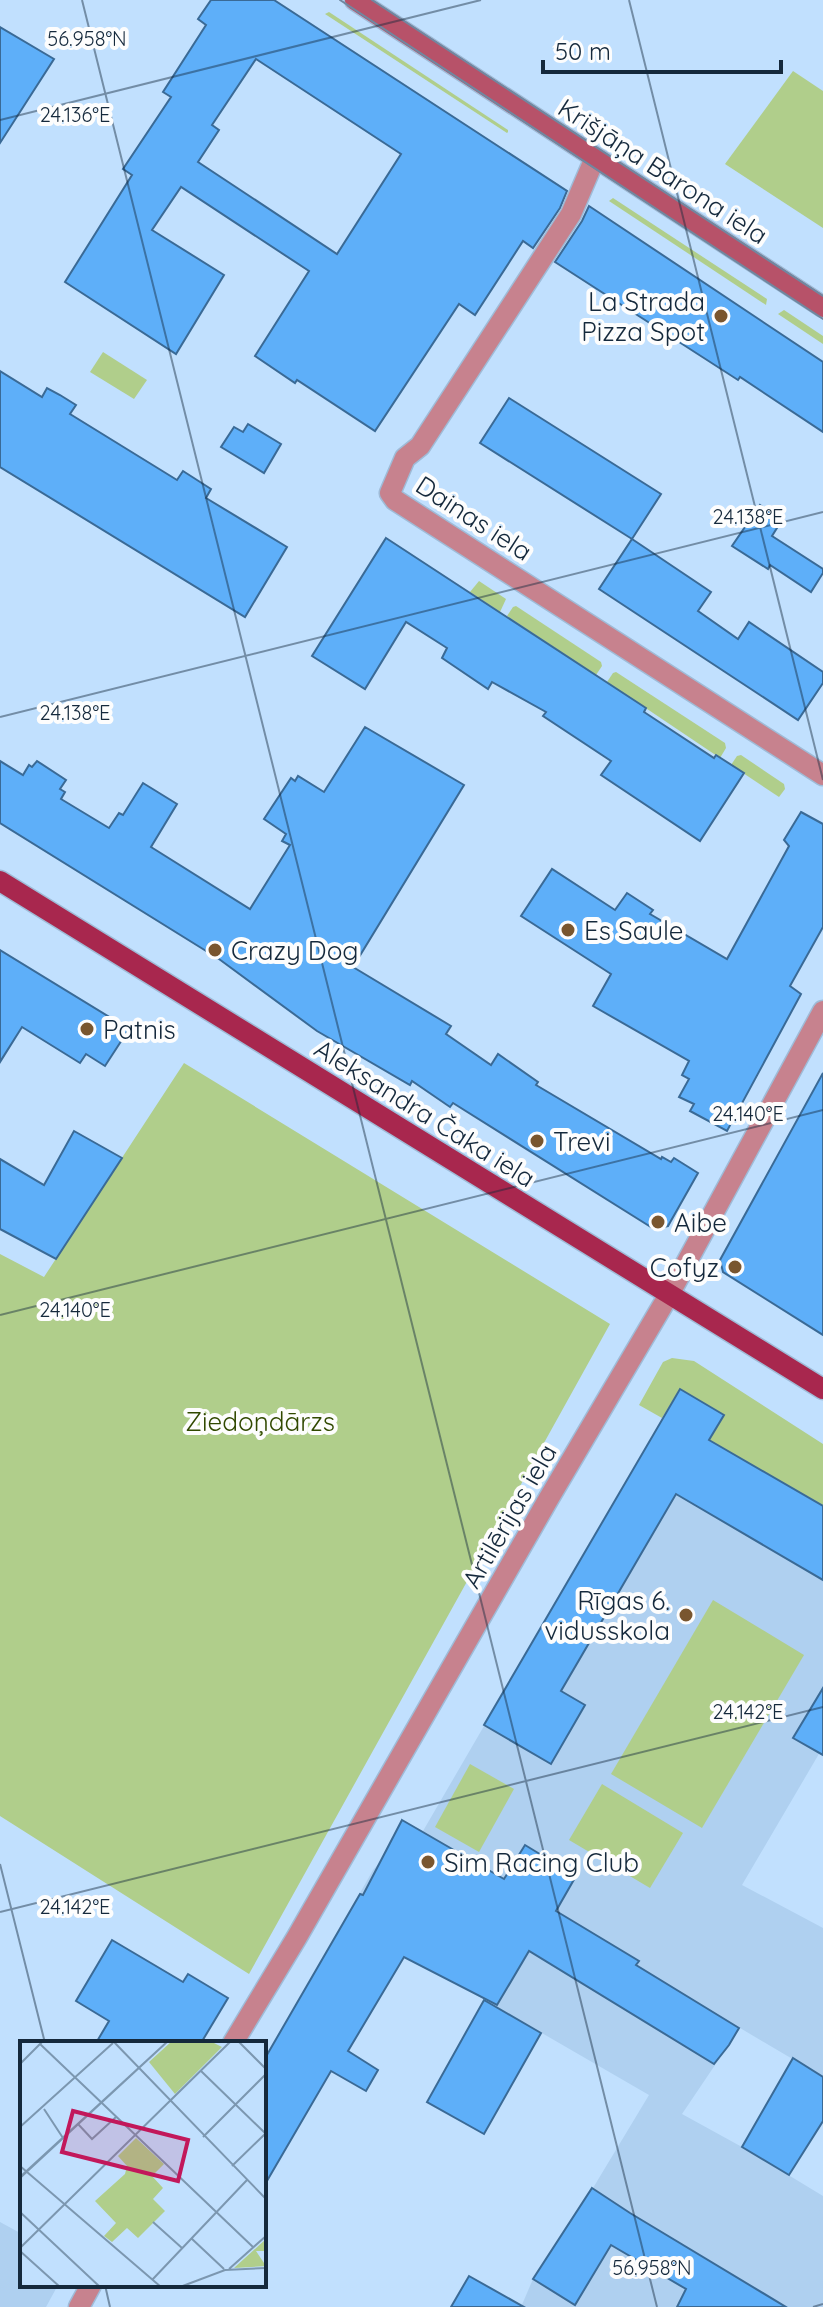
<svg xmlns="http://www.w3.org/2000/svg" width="823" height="2307" viewBox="0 0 823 2307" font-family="Quicksand,sans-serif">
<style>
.built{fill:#afd0f0}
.green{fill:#b0ce8b}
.building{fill:#5eaff9;stroke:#3a6a96;stroke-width:2;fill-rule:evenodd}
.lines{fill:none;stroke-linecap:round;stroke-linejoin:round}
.street-casing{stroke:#9fbbd7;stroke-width:23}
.secondary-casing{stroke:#9fbbd7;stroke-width:23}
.primary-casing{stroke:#9fbbd7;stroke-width:23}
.street{stroke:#c7828e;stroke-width:20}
.secondary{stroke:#b75269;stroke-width:20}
.primary{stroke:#a8274e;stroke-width:20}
.tram{stroke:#6f88a1;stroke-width:2}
.ticks{fill:none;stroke:#15293c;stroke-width:2;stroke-opacity:0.45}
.poi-dot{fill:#79562f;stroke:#fdfdfd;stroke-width:3}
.labels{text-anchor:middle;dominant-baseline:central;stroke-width:8;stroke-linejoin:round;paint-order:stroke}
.street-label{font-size:26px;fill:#15293c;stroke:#fdfdfd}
.poi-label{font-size:26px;fill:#15293c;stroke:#fdfdfd;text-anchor:start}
.park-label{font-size:26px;fill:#314900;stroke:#fdfdfd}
.inset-road{fill:none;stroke:#7c97b0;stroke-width:2}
.view{fill:#c2185b;fill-opacity:0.15;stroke:#c2185b;stroke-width:4}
.inset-edge{fill:none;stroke:#15293c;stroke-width:4}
.ticks-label{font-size:20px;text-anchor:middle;fill:#15293c;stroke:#fdfdfd;stroke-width:8;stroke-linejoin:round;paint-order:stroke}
</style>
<rect width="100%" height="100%" fill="#c1e0fe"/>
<!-- built -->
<g class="built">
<polygon points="680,1389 724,1415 823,1506 823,1747 742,1885 823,1928 823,2077 740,2028 682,2114 742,2147 823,2196 823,2307 521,2307 533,2279 593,2188 649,2095 464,1988 343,1923 373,1870 381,1861 402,1820 423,1831"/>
<polygon points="0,2222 22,2234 22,2285 58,2285 46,2307 0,2307"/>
</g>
<!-- green -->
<g class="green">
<polygon points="329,12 508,130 508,132 507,133 325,14"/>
<polygon points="793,71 823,91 823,228 725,164"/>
<polygon points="613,198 767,299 766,305 609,201"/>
<polygon points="784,310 823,336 823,344 778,314"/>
<polygon points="103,352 147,380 134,399 90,372"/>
<polygon points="479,581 506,599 500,612 470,592"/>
<polygon points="516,606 601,662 602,666 596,675 507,616 513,607"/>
<polygon points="616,672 725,743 726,748 720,758 607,682 613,673"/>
<polygon points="741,755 784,784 785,789 779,797 731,765 737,756"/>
<polygon points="184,1063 610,1324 249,1974 0,1816 0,1254 44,1277"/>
<polygon points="672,1358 694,1361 823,1444 823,1506 709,1440 723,1414 680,1389 662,1418 639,1405 663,1362"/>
<polygon points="713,1600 804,1655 702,1828 611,1774"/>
<polygon points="470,1764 514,1789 479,1852 435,1827"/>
<polygon points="602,1784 683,1833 650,1888 569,1840"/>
</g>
<!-- building -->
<g class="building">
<path d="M211,0H274L567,191L560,208L533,248L523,241L475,315L459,304L375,431L297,380L295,383L255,356L309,271L181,187L152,230L224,275L176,354L65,282L132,175L123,169L171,97L163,92L206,25L198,19ZM256,59L401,154L337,254L198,162L219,130L212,125Z"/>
<polygon points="0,27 54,59 0,143"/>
<polygon points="589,206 823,362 823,432 740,377 738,380 555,262 582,221"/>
<polygon points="0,371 42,397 47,388 60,395 76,405 70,414 177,480 183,471 211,489 206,498 287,547 245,617 0,467"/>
<polygon points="509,398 661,494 632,539 480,443"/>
<polygon points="248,424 281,444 264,473 221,447 234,427 243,432"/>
<polygon points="760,505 782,520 772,536 823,569 823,573 811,592 770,565 768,569 732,546"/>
<polygon points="386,538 646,708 644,712 714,758 716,755 744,773 700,841 601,775 611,761 543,716 546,712 492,682 488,689 442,658 447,648 406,622 365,689 312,656"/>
<polygon points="632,539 711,592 698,611 738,639 749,622 823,672 823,683 798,720 599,589"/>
<polygon points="365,727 464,785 353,967 451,1026 446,1034 491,1065 498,1054 538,1082 536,1085 661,1159 662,1157 671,1162 674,1158 698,1173 668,1226 654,1229 453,1103 450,1107 412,1081 410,1085 317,1031 219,959 0,823 0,761 23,775 29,765 32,767 37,761 66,780 60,789 65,792 61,799 109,828 119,813 123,815 143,783 177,804 151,847 250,909 290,845 282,841 286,834 264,819 291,778 295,781 298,776 324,792"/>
<polygon points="801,812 823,824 823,927 790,986 801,994 727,1131 690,1111 694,1104 679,1097 689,1079 682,1075 689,1061 593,1006 611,974 521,916 552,869 615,910 627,893 653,910 650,914 727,959 789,846 784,840"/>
<polygon points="0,950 129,1029 105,1066 86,1054 80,1063 22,1027 0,1062"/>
<polygon points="823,1073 823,1335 723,1272 720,1260"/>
<polygon points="74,1131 122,1158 56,1259 0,1229 0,1159 44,1185"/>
<polygon points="680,1389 724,1415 709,1440 823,1506 823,1580 676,1494 561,1691 585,1705 551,1764 484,1725"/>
<polygon points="823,1688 823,1755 793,1738"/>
<polygon points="402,1820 504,1879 525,1845 576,1876 556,1911 639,1961 636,1965 739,2028 729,2045 714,2064 529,1951 497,2005 404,1957 348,2051 378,2070 366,2091 331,2071 264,2186 264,2060 360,1894 363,1895"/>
<polygon points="112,1940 183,1982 188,1974 228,1998 201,2043 96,2043 109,2021 76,2001"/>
<polygon points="484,2000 541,2033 484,2134 427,2102"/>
<polygon points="793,2058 823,2077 823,2121 789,2175 742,2147"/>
<polygon points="592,2188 630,2213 786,2307 677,2307 686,2289 611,2245 575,2305 533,2279"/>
<polygon points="469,2276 524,2307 451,2307"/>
</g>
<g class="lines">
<defs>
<g id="street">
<polyline points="595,158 571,214 420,446 405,458 390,493 395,500 823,775"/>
<polyline points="233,2043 297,1937 549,1498 670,1293 823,1011"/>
<polyline points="79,2307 91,2285"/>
</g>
<polyline id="secondary" points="355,0 823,307"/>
<polyline id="primary" points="0,881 823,1389"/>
</defs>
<!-- street casing -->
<use href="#street" class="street-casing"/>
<!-- secondary casing -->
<use href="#secondary" class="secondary-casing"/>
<!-- primary casing -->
<use href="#primary" class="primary-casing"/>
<!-- street -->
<use href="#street" class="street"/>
<!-- secondary -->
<use href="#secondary" class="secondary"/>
<!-- primary -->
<use href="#primary" class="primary"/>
<!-- tram -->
<g class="tram">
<polyline points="340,0 823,319"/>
<polyline points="372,0 823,296"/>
</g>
</g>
<!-- ticks -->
<path class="ticks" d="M82,0L657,2307M629,0L823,780M0,120L481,0M0,717L823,512M0,1315L823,1110M0,1864L45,2043M0,1912L823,1707M105,2285L110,2307M813,2307L823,2304"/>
<!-- markers -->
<g class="poi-dot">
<circle cx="721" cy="316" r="8"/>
<circle cx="568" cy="930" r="8"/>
<circle cx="215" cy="950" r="8"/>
<circle cx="87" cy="1029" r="8"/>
<circle cx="537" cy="1141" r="8"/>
<circle cx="658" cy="1222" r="8"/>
<circle cx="735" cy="1267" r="8"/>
<circle cx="686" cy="1615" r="8"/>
<circle cx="428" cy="1862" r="8"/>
</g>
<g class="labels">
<!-- street labels -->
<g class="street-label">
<text transform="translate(663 171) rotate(33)">Krišjāņa Barona iela</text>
<text transform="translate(474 518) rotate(33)">Dainas iela</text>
<text transform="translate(425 1113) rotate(32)">Aleksandra Čaka iela</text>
<text transform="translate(509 1516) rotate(-60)">Artilērijas iela</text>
</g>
<!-- poi labels -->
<g class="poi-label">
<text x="705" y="301" text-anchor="end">La Strada<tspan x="705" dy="30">Pizza Spot</tspan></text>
<text x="584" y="930">Es Saule</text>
<text x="231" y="950">Crazy Dog</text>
<text x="103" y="1029">Patnis</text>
<text x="553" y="1141">Trevi</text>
<text x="674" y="1222">Aibe</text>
<text x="719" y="1267" text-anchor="end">Cofyz</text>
<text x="670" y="1600" text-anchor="end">Rīgas 6.<tspan x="670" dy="30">vidusskola</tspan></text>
<text x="444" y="1862">Sim Racing Club</text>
</g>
<!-- park labels -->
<g class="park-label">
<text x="260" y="1421">Ziedoņdārzs</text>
</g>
</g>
<!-- overview -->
<g transform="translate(20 2041)">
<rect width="246" height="246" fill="#c1e0fe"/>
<path d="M152,0H190L202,6L155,53L129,21ZM116,97L144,123L132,135L143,147L133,158L145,170L118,197L107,187L92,201L84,195L96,182L75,160L105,133L107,125L98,115ZM246,198V210H236L246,225L214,227Z" fill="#b0ce8b"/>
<path class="inset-road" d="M93,0L246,158M218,0L246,28M20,3L233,206M0,23L23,0M181,30L246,93M24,68L43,97M58,83L72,98L96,76M0,86L93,2M183,96L246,33M0,125L141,246M212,125L245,93M0,136L148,0M0,137L148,0M0,171L80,246M133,181L162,207M171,197L204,228M0,207L211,0M0,210L40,246M209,228L246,195M132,239L227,139M160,246L205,229L246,227"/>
<path class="view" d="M53,70L168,99L158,140L42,111Z"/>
<rect width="246" height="246" class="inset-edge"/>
</g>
<g class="ticks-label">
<text x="87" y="46">56.958°N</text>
<text x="75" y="122">24.136°E</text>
<text x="748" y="524">24.138°E</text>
<text x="75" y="720">24.138°E</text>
<text x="748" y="1121">24.140°E</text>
<text x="75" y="1317">24.140°E</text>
<text x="748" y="1719">24.142°E</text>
<text x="75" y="1914">24.142°E</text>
<text x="652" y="2275">56.958°N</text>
</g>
<!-- scale -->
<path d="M543 60v12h238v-12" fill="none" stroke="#15293c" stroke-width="4"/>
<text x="555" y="60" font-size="24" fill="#15293c" stroke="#fdfdfd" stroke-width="6" paint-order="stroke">50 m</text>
</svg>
